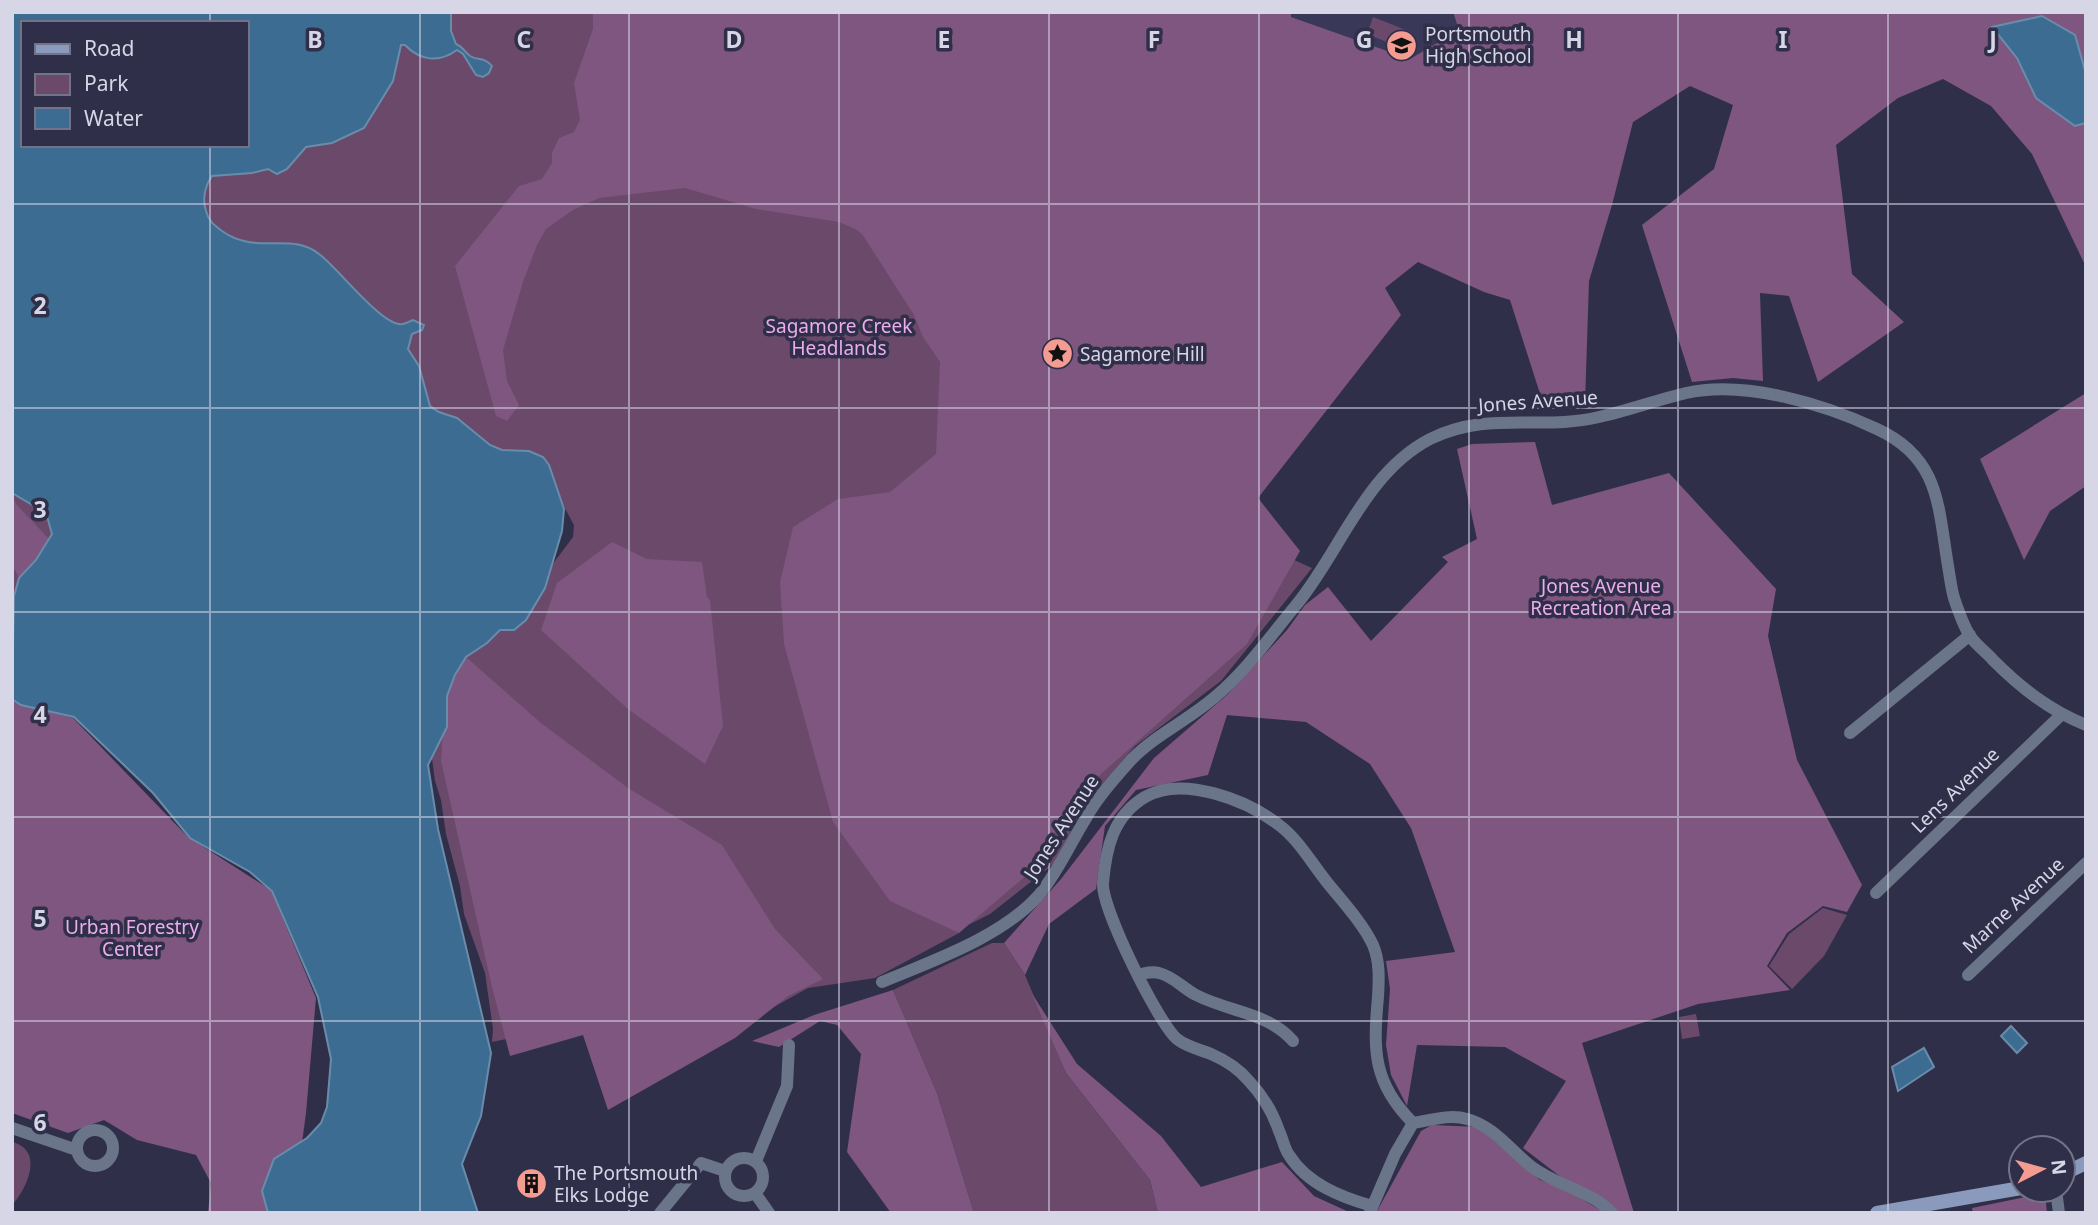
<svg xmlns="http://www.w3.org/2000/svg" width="2098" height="1225" viewBox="0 0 2098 1225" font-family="'Noto Sans',sans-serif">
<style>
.built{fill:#393858}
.green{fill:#6a496b}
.forest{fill:#7e567f}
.water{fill:#3c6c91;stroke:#6a8cab;stroke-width:2;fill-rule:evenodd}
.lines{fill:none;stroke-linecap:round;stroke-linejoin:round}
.minor{stroke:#6a758a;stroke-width:12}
.secondary{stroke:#899abc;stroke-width:14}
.grid{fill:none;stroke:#d6d6e7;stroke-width:2;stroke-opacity:0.55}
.labels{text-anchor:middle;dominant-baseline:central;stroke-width:7;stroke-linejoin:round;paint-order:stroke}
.poi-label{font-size:19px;fill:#d6d6e7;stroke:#302f49;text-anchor:start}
.park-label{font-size:19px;fill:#ebadec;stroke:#302f49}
.street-label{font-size:19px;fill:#d6d6e7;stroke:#302f49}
.grid-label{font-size:23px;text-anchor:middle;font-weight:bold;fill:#d6d6e7;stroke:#302f49;stroke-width:7;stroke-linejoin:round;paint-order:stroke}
</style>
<rect width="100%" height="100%" fill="#302f49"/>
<!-- built -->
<polygon class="built" points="1291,12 1452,12 1460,30 1410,59 1290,17"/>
<!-- green -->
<g class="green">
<polygon points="445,12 1092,12 1149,495 1312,568 1221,681 1135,746 1084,805 1056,862 990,914 956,931 959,933 875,978 808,988 613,1096 586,1023 492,1042 493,1029 485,973 464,914 460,886 446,834 441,800 435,781 429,736 434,689 552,565 573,537 574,525 561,501 502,450 486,445 455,417 437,414 209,221 204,207 205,181 217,169 388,40 452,39"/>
<polygon points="1373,17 1411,32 1404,49 1367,34"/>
<path d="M12,492C35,500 52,515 52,541L12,640Z"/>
<polygon points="1823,908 1847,915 1824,956 1792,989 1769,966 1789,934"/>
<polygon points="992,943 1004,943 1025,975 1066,1073 1150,1180 1158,1213 974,1213 937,1093 893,990"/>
<polygon points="1696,1014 1700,1036 1682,1039 1679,1017"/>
<path d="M12,1142C44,1150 28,1187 12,1205Z"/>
</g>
<!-- forest -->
<g class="forest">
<polygon points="593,12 1291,12 1291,17 1410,59 1459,30 1453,12 2086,12 2086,267 2032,154 1991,106 1943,79 1898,98 1836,145 1852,274 1904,322 1818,382 1789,296 1760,293 1763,381 1733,378 1692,382 1642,225 1714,169 1733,105 1690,86 1633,122 1612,205 1589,281 1585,403 1543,403 1510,300 1484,292 1418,262 1385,288 1401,315 1258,498 1300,551 1247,644 1082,791 1028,874 959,933 890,901 833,822 784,644 780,582 793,527 838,499 890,492 936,454 940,362 923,337 914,315 862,234 855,229 839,222 756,209 685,188 599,198 573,210 546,229 537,245 523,282 503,350 507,381 519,405 507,421 496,416 455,266 519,186 542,179 552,163 552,153 559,138 574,132 580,120 574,83 593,29"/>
<polygon points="2086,393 2086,486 2050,511 2024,560 1980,459"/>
<polygon points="1535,442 1552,505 1669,473 1776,589 1768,636 1797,760 1862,885 1847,912 1823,906 1787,933 1767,966 1790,990 1698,1004 1582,1043 1634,1213 1608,1213 1523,1148 1566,1081 1505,1047 1417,1045 1407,1106 1391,1075 1386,1045 1390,989 1386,961 1455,952 1411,828 1370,764 1306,722 1227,715 1208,775 1136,790 1105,826 1096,889 1049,924 1025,975 1004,943 1061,879 1154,758 1228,694 1287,630 1305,605 1328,587 1371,641 1448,562 1442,557 1477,539 1457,449 1472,444"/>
<polygon points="12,493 16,504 49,539 36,560 19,578 15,570 12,570"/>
<polygon points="612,542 647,559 702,562 707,597 710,600 723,726 705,764 629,710 541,630 557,583"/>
<polygon points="466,657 541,723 628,788 722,845 775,929 823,979 788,996 735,1038 608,1110 583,1035 510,1056 492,987 441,761 445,696"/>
<polygon points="12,699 21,705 73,718 188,837 271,890 316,998 306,1113 300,1158 279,1213 208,1213 211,1183 196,1155 137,1140 104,1120 68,1133 12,1113"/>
<polygon points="893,990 937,1093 974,1213 891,1213 847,1152 861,1054 837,1025 820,1021 779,1047 752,1041 814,1015"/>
<polygon points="1031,992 1077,1064 1161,1136 1201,1187 1282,1162 1314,1196 1351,1213 1158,1213 1150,1180 1066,1073"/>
<polygon points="1432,1125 1480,1127 1540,1180 1567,1190 1605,1213 1376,1213 1421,1131"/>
<polygon points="2045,1193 2047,1213 1973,1213 1972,1208"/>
</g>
<!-- water -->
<g class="water">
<path d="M12,12H451V31L456,44C464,47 464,52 470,56C478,61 485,57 492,66L489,73L483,77L476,75L463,54L457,50C439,63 420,61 405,45H401L393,81L364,128L332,143L306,147L287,169L277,174L268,169L252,173L212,176C205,186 202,199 206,211C209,222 214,225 222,231C257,256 290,231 319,254C337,267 378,321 399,324C405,325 408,322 413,320L424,325L422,330L412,334L408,349L419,366L430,406L439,412L457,418L490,445L502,450L529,451L543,457L549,465L564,509L562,531L545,588L526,620L514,630H500L487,643L466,657L455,675L447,696V727L428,765L438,829L491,1053L481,1116L462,1164L478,1213H268L262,1191L274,1159L307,1138L321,1123L327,1107L331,1059L318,997L272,891L250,872L190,838L153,793L74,717L21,705L12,699L14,596L19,578L36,560L52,534L46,513L12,493ZM23,23H247V145H23Z"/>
<polygon points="2042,16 2075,35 2086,74 2086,123 2075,126 2036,98 2017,58 1992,27"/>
<polygon points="2011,1026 2027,1043 2017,1053 2001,1036"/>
<polygon points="1924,1048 1934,1067 1898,1091 1892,1067"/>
</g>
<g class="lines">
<!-- minor -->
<g class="minor">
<polyline points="1850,733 1970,635"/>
<polyline points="1876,893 2061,715"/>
<path d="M1138,975C1145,973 1152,971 1159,973C1173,976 1184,989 1196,995C1229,1012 1267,1012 1293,1041"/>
<polyline points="1968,975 2086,863"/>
<path d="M882,982C932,961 1002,937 1039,895C1058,872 1070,844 1086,818C1098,797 1115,778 1131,760C1156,734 1189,720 1216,696C1247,670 1272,634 1297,604C1341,550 1365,473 1430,439C1488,410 1542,431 1599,417C1629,410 1657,400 1686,393C1745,380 1824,404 1877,429C1940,458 1938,506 1948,566C1950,577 1951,588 1954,598C1958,610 1963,625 1970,636C1976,645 1986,652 1993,660C2021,688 2049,710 2086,725"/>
<polyline points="12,1128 77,1150"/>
<circle cx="95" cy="1148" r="18"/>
<circle cx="744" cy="1177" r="19"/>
<polyline points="756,1161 787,1086 789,1045"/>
<polyline points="2056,1190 2059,1213"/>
<polyline points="755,1193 769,1213"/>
<path d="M1372,1206C1341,1197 1307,1184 1289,1155C1284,1148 1283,1139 1279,1131C1273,1113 1262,1095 1249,1081C1239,1069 1225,1060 1211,1054C1199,1049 1187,1047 1177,1039C1158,1023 1101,907 1103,883C1106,848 1113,816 1145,797C1183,775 1247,800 1279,825C1298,839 1311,862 1326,881C1342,901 1362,922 1373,945C1380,962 1379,979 1378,997C1373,1051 1373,1083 1413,1123"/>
<path d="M1370,1212L1395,1154L1413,1123C1431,1120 1450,1114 1467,1119C1494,1126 1511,1151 1532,1167C1557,1186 1590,1190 1612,1213"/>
<polyline points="660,1213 701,1163 725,1171"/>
</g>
<!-- secondary -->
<g class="secondary">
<polyline points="2063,1174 2086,1163"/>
<polyline points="1877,1213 2021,1188"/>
</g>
</g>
<!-- grid -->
<path class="grid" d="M210,12V23M420,12V1213M629,12V1213M839,12V1213M1049,12V1213M1259,12V1213M1469,12V1213M1678,12V1213M1888,12V1213M210,145V1213M12,204H2086M12,408H2086M12,612H2086M12,817H2086M12,1021H2086"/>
<!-- icons -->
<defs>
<symbol id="school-disc" viewBox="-11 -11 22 22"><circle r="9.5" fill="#f59c92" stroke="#302f49"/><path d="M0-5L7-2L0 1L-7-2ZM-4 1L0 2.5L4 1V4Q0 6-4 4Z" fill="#111"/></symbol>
<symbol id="sight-disc" viewBox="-11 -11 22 22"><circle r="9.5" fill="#f59c92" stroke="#302f49"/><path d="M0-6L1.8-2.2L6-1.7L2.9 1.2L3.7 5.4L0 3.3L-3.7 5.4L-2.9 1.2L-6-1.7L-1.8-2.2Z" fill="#111"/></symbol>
<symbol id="building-disc" viewBox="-11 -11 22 22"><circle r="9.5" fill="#f59c92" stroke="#302f49"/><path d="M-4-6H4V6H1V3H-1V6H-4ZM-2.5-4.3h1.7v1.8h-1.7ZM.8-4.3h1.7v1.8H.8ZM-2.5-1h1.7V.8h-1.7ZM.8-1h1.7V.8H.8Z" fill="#111"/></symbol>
</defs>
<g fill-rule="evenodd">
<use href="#school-disc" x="1384" y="28" width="35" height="35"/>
<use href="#sight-disc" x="1040" y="336" width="35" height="35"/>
<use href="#building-disc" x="514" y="1166" width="35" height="35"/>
</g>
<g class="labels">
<!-- poi labels -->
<g class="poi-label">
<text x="1425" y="34">Portsmouth<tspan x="1425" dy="22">High School</tspan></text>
<text x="1080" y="354">Sagamore Hill</text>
<text x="554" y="1173">The Portsmouth<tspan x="554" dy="22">Elks Lodge</tspan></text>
</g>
<!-- park labels -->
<g class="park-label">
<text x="839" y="326">Sagamore Creek<tspan x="839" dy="22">Headlands</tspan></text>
<text x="1601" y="586">Jones Avenue<tspan x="1601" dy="22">Recreation Area</tspan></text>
<text x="132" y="927">Urban Forestry<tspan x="132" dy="22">Center</tspan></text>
</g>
<!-- street labels -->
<g class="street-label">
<text transform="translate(1538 401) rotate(-4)">Jones Avenue</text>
<text transform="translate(1955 790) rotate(-44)">Lens Avenue</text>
<text transform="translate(1061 827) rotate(-57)">Jones Avenue</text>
<text transform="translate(2013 905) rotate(-43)">Marne Avenue</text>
</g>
</g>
<g class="grid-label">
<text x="315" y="48">B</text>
<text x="524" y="48">C</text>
<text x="734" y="48">D</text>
<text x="944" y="48">E</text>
<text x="1154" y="48">F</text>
<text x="1364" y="48">G</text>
<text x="1574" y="48">H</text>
<text x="1783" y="48">I</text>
<text x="1993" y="48">J</text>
<text x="40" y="314">2</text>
<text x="40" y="518">3</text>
<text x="40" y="723">4</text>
<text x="40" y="927">5</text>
<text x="40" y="1131">6</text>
</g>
<!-- border -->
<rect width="2098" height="1225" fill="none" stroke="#d6d6e7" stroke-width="28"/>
<!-- legend -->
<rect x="21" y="21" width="228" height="126" fill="#302f49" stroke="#727288" stroke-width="2"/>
<rect x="35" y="44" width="35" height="10" fill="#899abc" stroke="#727288" stroke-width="2"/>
<text x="84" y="56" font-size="21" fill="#d6d6e7">Road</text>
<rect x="35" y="74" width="35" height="21" fill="#6a496b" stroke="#727288" stroke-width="2"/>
<text x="84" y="91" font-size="21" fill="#d6d6e7">Park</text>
<rect x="35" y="108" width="35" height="21" fill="#3c6c91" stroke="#727288" stroke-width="2"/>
<text x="84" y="126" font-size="21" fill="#d6d6e7">Water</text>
<!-- north arrow -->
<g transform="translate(2042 1169) rotate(84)"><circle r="33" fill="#302f49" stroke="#727288" stroke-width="2"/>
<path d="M0-5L12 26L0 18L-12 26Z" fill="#f59c92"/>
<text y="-10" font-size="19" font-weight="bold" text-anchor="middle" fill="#d6d6e7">N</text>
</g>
</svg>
